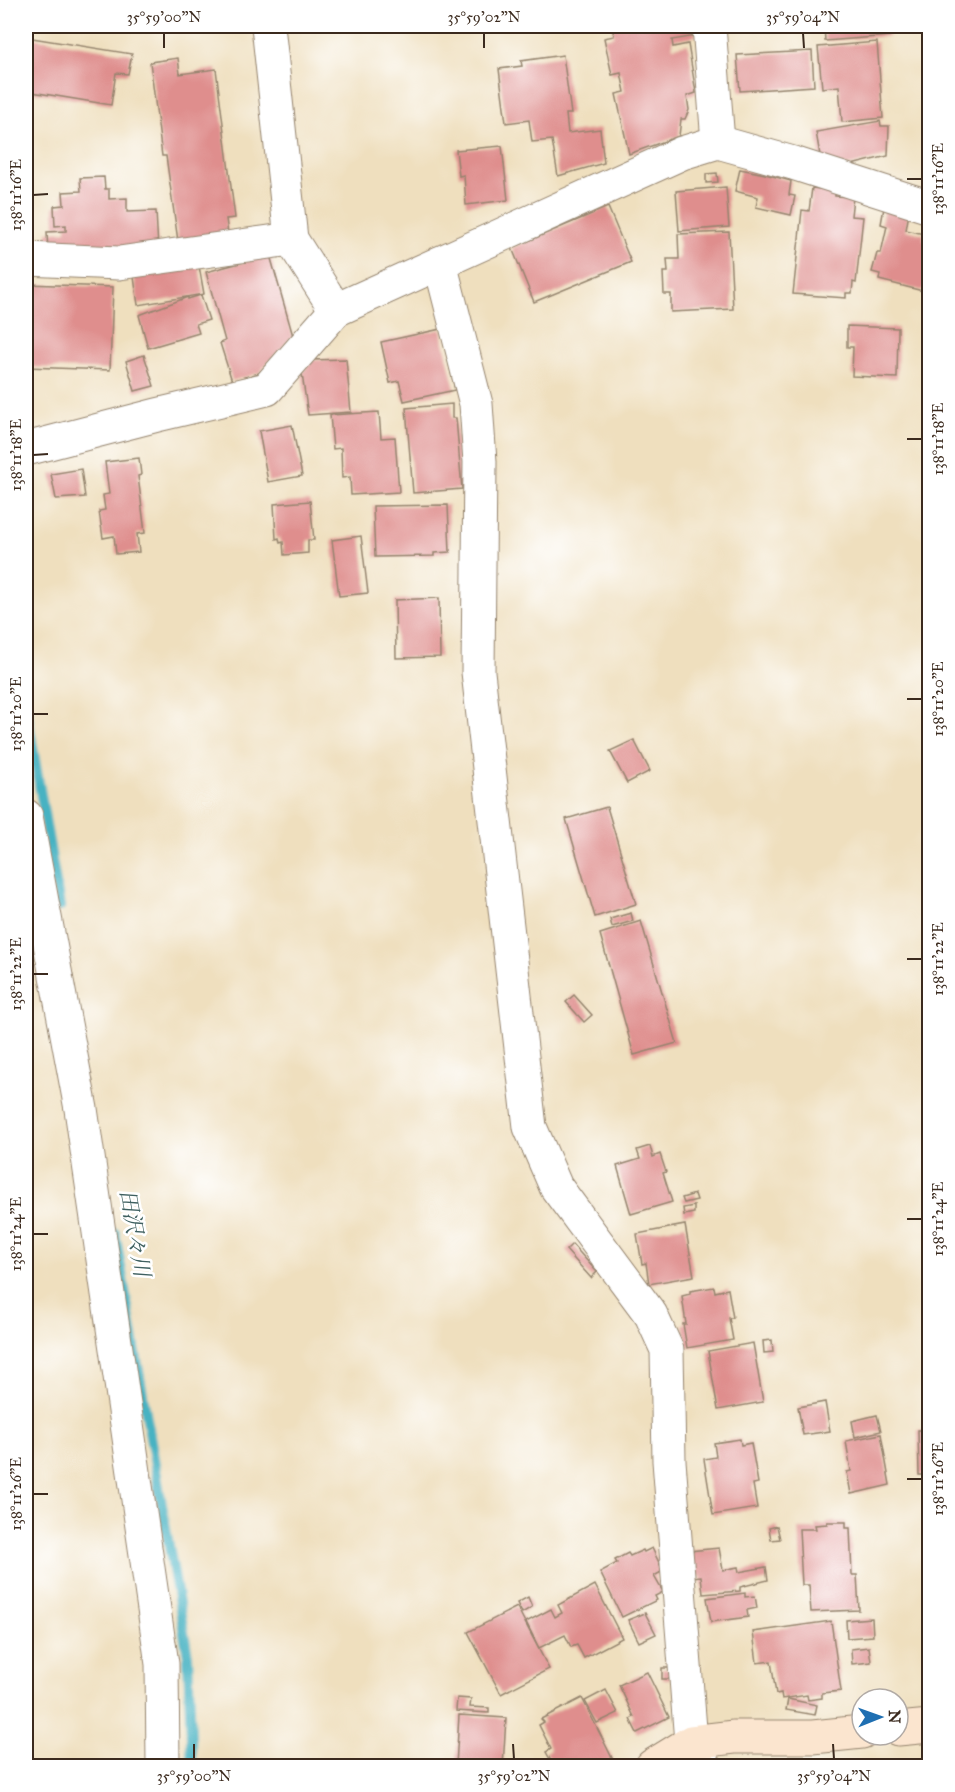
<svg xmlns="http://www.w3.org/2000/svg" width="955" height="1792" viewBox="0 0 955 1792" font-family="'IM FELL Great Primer','Noto Serif JP',serif">
<style>
.lines{fill:none;stroke-linecap:round;stroke-linejoin:round}
.stream{stroke:#46b2c2;stroke-width:10}
.building{fill:#df8e8d}
.street-casing{stroke:#95846e;stroke-width:35}
.secondary-casing{stroke:#95846e;stroke-width:35}
.street{stroke:#fff;stroke-width:33}
.secondary{stroke:#fbe5cf;stroke-width:33}
.ticks{fill:none;stroke:#3b2a1e;stroke-width:2}
.labels{text-anchor:middle;dominant-baseline:central;stroke-width:5;stroke-linejoin:round;paint-order:stroke}
.water-label{font-size:22px;font-style:italic;fill:#3f6060;stroke:#fff}
.neatline{fill:none;stroke:#3b2a1e;stroke-width:2}
.ticks-label{font-size:15px;text-anchor:middle;fill:#3b2a1e}
</style>
<rect width="100%" height="100%" fill="#fff"/>
<filter id="ink" filterUnits="userSpaceOnUse"><feTurbulence type="fractalNoise" baseFrequency=".0167" numOctaves="2"/><feDisplacementMap in="SourceGraphic" scale="12" xChannelSelector="R" yChannelSelector="G"/><feConvolveMatrix kernelMatrix="1 2 1 2 8 2 1 2 1" color-interpolation-filters="sRGB"/></filter>
<filter id="wash" filterUnits="userSpaceOnUse"><feTurbulence type="fractalNoise" baseFrequency=".008" numOctaves="4" result="noise"/><feDisplacementMap in="SourceGraphic" scale="24" xChannelSelector="R" yChannelSelector="G"/><feGaussianBlur stdDeviation="1.35" result="paint"/><feColorMatrix in="noise" values="0 0 0 0 0 0 0 0 0 0 0 0 0 0 0 0 0 1.4 0 .05"/><feComposite in="paint" operator="in"/></filter>
<g filter="url(#wash)">
<rect width="100%" height="100%" fill="#efdfbe"/>
<g class="lines">
<!-- stream -->
<g class="stream">
<polyline points="26,707 60,907"/>
<polyline points="115,1233 188,1656 192,1766"/>
</g>
</g>
<g id="blocks">
<!-- building -->
<g class="building">
<polygon points="612,26 694,26 696,36 672,40 673,47 688,44 696,93 687,96 689,110 685,119 681,119 679,136 629,154 616,94 625,92 621,73 612,75 604,38 614,36"/>
<polygon points="824,26 888,26 889,36 825,41"/>
<polygon points="26,37 132,54 128,74 116,73 111,105 26,91"/>
<polygon points="877,42 883,118 842,122 839,86 822,88 818,47"/>
<polygon points="812,51 814,86 740,91 737,55"/>
<polygon points="563,55 571,114 566,114 568,133 600,129 604,163 558,176 552,140 532,142 529,120 506,123 499,69 522,66 521,61"/>
<polygon points="178,58 180,74 216,69 235,218 226,219 228,234 178,241 166,156 162,156 150,62"/>
<polygon points="880,121 881,126 889,126 888,156 839,168 822,167 816,132"/>
<polygon points="502,146 508,200 466,205 464,175 459,176 456,150"/>
<polygon points="740,169 765,174 791,181 789,195 795,196 791,215 756,207 758,197 735,191"/>
<polygon points="717,173 718,182 706,183 706,174"/>
<polygon points="104,177 105,189 109,189 109,199 127,198 127,212 156,211 158,249 48,254 47,232 66,231 66,225 55,226 54,206 64,205 63,192 81,191 80,178"/>
<polygon points="726,187 729,227 679,231 676,191"/>
<polygon points="812,188 835,191 835,196 853,197 851,216 863,217 856,283 853,282 852,293 846,293 846,298 793,294 802,210 809,211"/>
<polygon points="885,202 910,207 906,230 924,234 923,240 930,241 930,263 923,291 879,280 880,274 872,272 877,253 881,253 887,226 881,224"/>
<polygon points="608,207 631,262 534,302 512,248"/>
<polygon points="729,232 733,309 671,312 671,294 664,294 663,272 668,272 667,259 679,259 678,234"/>
<polygon points="270,255 293,336 259,373 232,381 220,343 225,341 206,272"/>
<polygon points="199,266 204,294 138,305 134,277"/>
<polygon points="26,284 113,287 110,370 26,367"/>
<polygon points="201,295 209,320 196,324 199,333 148,348 139,315 188,297 188,299"/>
<polygon points="847,326 898,328 897,378 852,376 853,347 847,347"/>
<polygon points="925,327 930,327 930,373 924,372"/>
<polygon points="441,329 455,390 404,401 399,381 390,383 381,342"/>
<polygon points="144,355 154,386 135,391 126,361"/>
<polygon points="346,359 351,412 308,415 302,374 311,360"/>
<polygon points="452,404 452,418 456,418 462,489 413,493 406,408"/>
<polygon points="379,412 381,438 395,437 399,492 351,495 350,477 342,478 341,448 333,449 330,415"/>
<polygon points="292,425 302,476 268,482 259,431"/>
<polygon points="139,458 141,475 138,476 145,533 137,534 139,552 116,554 114,536 103,538 99,511 105,510 103,495 109,494 105,462"/>
<polygon points="81,469 85,497 56,499 51,474"/>
<polygon points="310,501 314,540 308,540 308,553 284,555 283,542 280,543 279,538 276,539 274,504"/>
<polygon points="448,505 450,552 434,553 434,556 375,557 373,506"/>
<polygon points="361,536 368,593 339,596 332,540"/>
<polygon points="439,598 440,657 396,658 395,600"/>
<polygon points="634,740 650,771 627,783 610,751"/>
<polygon points="607,807 636,904 595,917 566,819"/>
<polygon points="631,913 633,921 612,927 610,919"/>
<polygon points="641,921 677,1043 634,1055 600,934"/>
<polygon points="574,995 592,1015 584,1022 566,1002"/>
<polygon points="650,1146 653,1157 660,1154 666,1172 663,1173 672,1202 631,1214 617,1166 640,1159 637,1150"/>
<polygon points="695,1194 697,1200 684,1203 682,1198"/>
<polygon points="694,1206 694,1213 684,1215 683,1208"/>
<polygon points="685,1225 694,1276 649,1284 646,1263 642,1264 637,1234"/>
<polygon points="572,1244 597,1272 591,1278 566,1250"/>
<polygon points="714,1287 715,1292 728,1289 733,1318 729,1318 733,1340 687,1348 683,1324 686,1324 682,1296 690,1294 690,1291"/>
<polygon points="772,1340 773,1352 764,1353 763,1341"/>
<polygon points="753,1343 763,1402 718,1410 708,1351"/>
<polygon points="825,1402 830,1431 803,1435 798,1407"/>
<polygon points="877,1415 881,1431 855,1437 852,1421"/>
<polygon points="918,1430 930,1430 930,1475 919,1475"/>
<polygon points="881,1434 890,1485 851,1494 847,1472 851,1471 846,1441"/>
<polygon points="740,1439 741,1445 751,1443 758,1483 753,1484 757,1508 713,1515 704,1459 716,1457 714,1443"/>
<polygon points="827,1522 846,1522 846,1528 850,1528 852,1575 857,1575 859,1610 811,1612 809,1585 802,1585 799,1529 816,1529 815,1525 827,1524"/>
<polygon points="777,1526 780,1539 771,1540 769,1528"/>
<polygon points="652,1548 663,1571 654,1576 663,1592 655,1596 657,1600 622,1617 600,1572 617,1563 615,1560 628,1553 630,1556 643,1550 644,1552"/>
<polygon points="719,1548 723,1570 738,1567 739,1572 766,1567 768,1580 740,1587 740,1591 703,1594 701,1576 692,1577 689,1551"/>
<polygon points="595,1585 622,1638 584,1658 577,1645 571,1647 565,1635 539,1648 526,1622 551,1609 555,1617 562,1613 558,1605"/>
<polygon points="745,1593 745,1597 755,1596 757,1608 747,1610 748,1617 711,1622 707,1598"/>
<polygon points="528,1597 532,1607 522,1613 517,1603"/>
<polygon points="517,1607 549,1669 501,1694 468,1632"/>
<polygon points="645,1613 656,1634 639,1642 628,1620"/>
<polygon points="872,1618 873,1636 847,1638 846,1620"/>
<polygon points="831,1621 841,1691 822,1693 822,1698 808,1700 807,1695 782,1699 781,1693 776,1694 771,1661 757,1663 753,1632"/>
<polygon points="869,1647 871,1662 852,1664 851,1649"/>
<polygon points="662,1668 669,1668 670,1679 662,1679"/>
<polygon points="647,1672 669,1717 637,1733 630,1719 634,1717 619,1685"/>
<polygon points="606,1690 618,1713 597,1723 585,1701"/>
<polygon points="457,1698 471,1699 470,1707 489,1708 489,1713 456,1711"/>
<polygon points="582,1698 613,1760 601,1766 554,1766 546,1752 551,1749 539,1725 544,1722 541,1719"/>
<polygon points="788,1699 817,1705 815,1715 786,1710"/>
<polygon points="459,1715 506,1718 503,1766 456,1766"/>
</g>
</g>
</g>
<g filter="url(#ink)">
<use href="#blocks" fill-opacity="0" stroke="#95846e" stroke-width="1.5"/>
<g class="lines">
<defs>
<g id="street">
<polyline points="268,26 291,239 336,310"/>
<polyline points="709,26 718,142"/>
<polyline points="26,259 119,263 291,239"/>
<polyline points="440,263 476,404 480,462 478,672 530,1127 556,1187 651,1315 667,1350 669,1461 691,1742 705,1766"/>
<polyline points="26,449 157,415 267,389 336,310 682,153 718,142 793,163 930,207"/>
<polyline points="26,816 81,1109 162,1664 163,1766"/>
</g>
<g id="secondary">
<polyline points="898,1729 930,1726"/>
<polyline points="652,1766 691,1742 734,1737 813,1737 862,1732"/>
</g>
</defs>
<!-- street casing -->
<use href="#street" class="street-casing"/>
<!-- secondary casing -->
<use href="#secondary" class="secondary-casing"/>
<!-- street -->
<use href="#street" class="street"/>
<!-- secondary -->
<use href="#secondary" class="secondary"/>
</g>
</g>
<!-- ticks -->
<path class="ticks" d="M164,33V48M484,33V48M803,33L804,48M907,179H922M33,195L48,194M907,439H922M33,455L48,454M907,699H922M33,714H48M907,959H922M33,974H48M907,1219H922M33,1234H48M907,1479H922M33,1494H48M194,1744V1759M513,1744L514,1759M833,1744L834,1759"/>
<g class="labels">
<!-- water labels -->
<g class="water-label">
<text transform="translate(135 1233) rotate(80)">田沢々川</text>
</g>
</g>
<!-- margin -->
<rect width="955" height="1792" fill="none" stroke="#fff" stroke-width="66"/>
<!-- north arrow -->
<g transform="translate(880 1717) rotate(89)"><circle r="28" fill="#ffffff" stroke="#b1aaa5" stroke-width="1.5"/>
<path d="M0-4.5L10 22L0 15L-10 22Z" fill="#1f6fb2"/>
<text y="-9" font-size="16" font-weight="bold" text-anchor="middle" fill="#3b2a1e">N</text>
</g>
<rect x="33" y="33" width="889" height="1726" class="neatline"/>
<g class="ticks-label">
<text x="164" y="22">35°59'00"N</text>
<text x="484" y="22">35°59'02"N</text>
<text x="803" y="22">35°59'04"N</text>
<text transform="translate(938 179) rotate(-90)" y="5">138°11'16"E</text>
<text transform="translate(16 195) rotate(-90)" y="5">138°11'16"E</text>
<text transform="translate(938 439) rotate(-90)" y="5">138°11'18"E</text>
<text transform="translate(16 455) rotate(-90)" y="5">138°11'18"E</text>
<text transform="translate(938 699) rotate(-90)" y="5">138°11'20"E</text>
<text transform="translate(16 714) rotate(-90)" y="5">138°11'20"E</text>
<text transform="translate(938 959) rotate(-90)" y="5">138°11'22"E</text>
<text transform="translate(16 974) rotate(-90)" y="5">138°11'22"E</text>
<text transform="translate(938 1219) rotate(-90)" y="5">138°11'24"E</text>
<text transform="translate(16 1234) rotate(-90)" y="5">138°11'24"E</text>
<text transform="translate(938 1479) rotate(-90)" y="5">138°11'26"E</text>
<text transform="translate(16 1494) rotate(-90)" y="5">138°11'26"E</text>
<text x="194" y="1781">35°59'00"N</text>
<text x="514" y="1781">35°59'02"N</text>
<text x="834" y="1781">35°59'04"N</text>
</g>
</svg>
